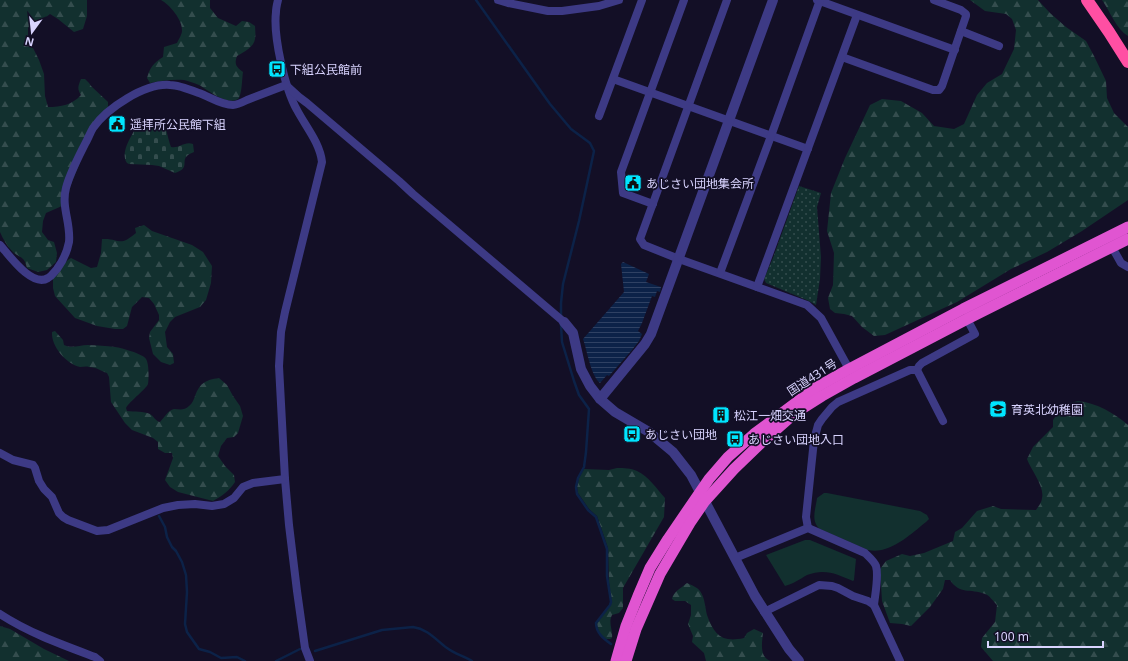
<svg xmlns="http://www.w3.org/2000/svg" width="1128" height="661" viewBox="0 0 1128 661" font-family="'Noto Sans','Noto Sans JP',sans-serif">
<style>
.forest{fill:url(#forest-firs)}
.cemetery{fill:url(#cemetery-stones)}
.park{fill:url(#park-dots)}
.pitch{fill:#12302f}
.water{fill:url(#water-rules)}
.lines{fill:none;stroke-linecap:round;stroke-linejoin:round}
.stream{stroke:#0c2248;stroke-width:2.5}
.minor{stroke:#3d3a85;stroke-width:8}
.tertiary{stroke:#3d3a85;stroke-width:10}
.trunk{stroke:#e055d1;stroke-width:11}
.motorway{stroke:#ff4fa3;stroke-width:12}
.labels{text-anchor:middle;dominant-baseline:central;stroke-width:3.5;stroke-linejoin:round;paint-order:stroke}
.poi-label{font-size:12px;fill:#d9d4ff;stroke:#130f26;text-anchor:start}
.street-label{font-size:12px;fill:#d9d4ff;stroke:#130f26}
</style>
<defs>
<pattern id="forest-firs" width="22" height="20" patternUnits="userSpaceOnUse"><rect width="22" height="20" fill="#12302f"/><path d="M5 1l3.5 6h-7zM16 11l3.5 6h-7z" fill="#344d4e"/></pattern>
<pattern id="cemetery-stones" width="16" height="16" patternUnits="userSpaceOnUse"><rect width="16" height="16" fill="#12302f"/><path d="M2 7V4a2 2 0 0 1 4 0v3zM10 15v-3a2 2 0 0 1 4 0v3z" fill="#344d4e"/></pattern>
<pattern id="park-dots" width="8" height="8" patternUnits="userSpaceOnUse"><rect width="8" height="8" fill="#12302f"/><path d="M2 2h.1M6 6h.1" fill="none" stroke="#344d4e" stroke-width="1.8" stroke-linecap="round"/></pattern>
<pattern id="water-rules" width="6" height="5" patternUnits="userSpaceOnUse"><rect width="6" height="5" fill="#0c2248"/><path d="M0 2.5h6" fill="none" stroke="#2f4163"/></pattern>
</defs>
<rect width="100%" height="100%" fill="#130f26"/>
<!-- forest -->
<g class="forest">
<path d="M0,0H87V16L83,29L74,32L58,19L50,14L37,24H31L28,28V38L39,60L44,74L45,96L48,107C61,107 72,105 81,95C77,89 78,86 81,79H85L89,83L91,86L108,102V108L99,116L62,206L46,213L43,221L42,232L48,240L54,242L57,253L56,262L47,270L38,272L27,268C24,255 20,259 12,251C7,246 3,239 0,232Z"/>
<path d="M161,0H210V8L218,18L236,26L242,21L249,22L255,26C255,30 256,34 255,39C254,47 244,52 237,56C234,64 236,67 243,72C242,78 242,96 238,99C227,106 208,90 199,85C194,83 189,81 184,80C173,79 160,81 150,83L147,78C150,68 153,63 163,57L164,47L177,43C179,39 182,34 182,31C183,20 169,4 161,0Z"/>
<polygon points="970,0 1038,0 1050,13 1066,27 1086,41 1094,56 1106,81 1107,98 1114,113 1128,127 1128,200 1082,231 1047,252 1011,269 957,302 885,335 874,336 862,327 852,316 844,314 835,313 830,309 828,298 833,285 834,253 827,231 831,193 845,158 870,105 882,99 901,101 922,113 934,126 954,129 964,124 977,95 987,83 1002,74 1014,49 1016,30 1012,19 1006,14 985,11"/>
<path d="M1102,0H1128V36C1116,29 1110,11 1102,0Z"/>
<path d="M144,225L152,231L192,245L203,252L212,266L211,283L206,300L200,307L175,317L170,322L165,332L167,347L173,354L174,363L170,365L161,362L153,354L149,338L150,332L159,320V315L154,304L149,298L142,297L132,307L127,326L123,329H115L97,326L75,318L55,296L53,288V278C61,272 63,262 71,258L91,268L97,267L101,253L102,239C121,238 118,248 136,233L135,228Z"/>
<path d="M55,331L63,340L64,345C72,349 79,345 88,345C97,345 106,346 115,347C122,348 143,354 146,359C149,363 149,379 148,384C147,388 130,401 126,408L127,411C135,412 143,411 150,414C154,416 155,421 160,422C164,418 168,410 174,409C179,409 184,411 189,406C192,404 194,399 195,396C200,383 205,380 219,378L227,385L233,396L240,406L243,416L238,433L234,437L227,438L221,446L218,456L225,466L234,475L235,482C229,491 222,496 213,501L178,492L170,487L165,480L173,458L172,453H165L158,449V442L153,438L132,430L125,423L111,402L109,377L107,373C101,371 96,367 89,367C86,366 83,367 80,367C66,364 51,346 52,332Z"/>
<path d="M1078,401C1097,403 1114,413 1128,425V661H993L981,647L982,638L995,622L997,605C993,601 989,595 985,594C970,588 960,595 950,580H945L943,589L930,607L911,626L902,624L890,623L882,601L880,569L886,561L902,554L910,556L924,553L953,541L955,532L962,528L977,511L993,506L1001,509L1036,510C1038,507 1042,502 1042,498C1045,487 1031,470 1027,459L1033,447L1053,427V420L1060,410L1066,404Z"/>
<path d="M617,468C624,468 630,468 637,471C648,476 657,489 665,498L664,517L623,588V608L619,613L612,615C608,623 613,630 612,638L610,639H606C601,636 597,630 597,623L611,605V601L609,582L608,548L597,516L589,509L578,493L577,487L579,478L584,469L609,470Z"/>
<path d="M687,583C691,585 697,587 700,591C705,598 705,607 707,615C714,635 722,643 744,638L747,633L754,629L763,633C762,643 759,657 771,661H706L704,653L692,642L693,636L688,624L691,615V605L685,601H675L672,599C673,592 681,588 687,583Z"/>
<polygon points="0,626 10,629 44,649 69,661 0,661"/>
</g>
<!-- cemetery -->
<path class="cemetery" d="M139,122H163C167,130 168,139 171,147C179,149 184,141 193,144L194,152C192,153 189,154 188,155C180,161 191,168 175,173L159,166L152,165L129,164L127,163C119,151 134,133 139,122Z"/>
<!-- park -->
<polygon class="park" points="799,186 821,193 817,207 821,257 820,279 816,305 809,301 766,283 764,279 773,258"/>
<!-- pitch -->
<g class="pitch">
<path d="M824,493H827L920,511L927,515L929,519L926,522C911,534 889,555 868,550L820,529C810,521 816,508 817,498Z"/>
<path d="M805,540H810L856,559L854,580L853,581C837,574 825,568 807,575C800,579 793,584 785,586L766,555Z"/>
</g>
<!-- water -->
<path class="water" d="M623,262L649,274L646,282L661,287L660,292L657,291L655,297L652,296L642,323L638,331L642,334L639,341L632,350L609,376L607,375L600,383C591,376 587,350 583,339L624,292L621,264Z"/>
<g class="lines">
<!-- stream -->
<g class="stream">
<polyline points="476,0 550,104 571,129 590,143 594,151 579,221 563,284 561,303 561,318"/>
<path d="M561,325L562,342L574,381L579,395L589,409L586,452L584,467L578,478L576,487L577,494L588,510L596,517L607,549V576L611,602L610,605L596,623C596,633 604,639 611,644"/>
<polyline points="159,516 165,527 167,537 172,547 176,551 182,562 186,575 187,592 185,624 187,632 199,649 210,652 221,658 237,657 245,661"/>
<path d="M315,651L382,630L413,627C428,629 436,640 447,648C455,654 464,656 472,661"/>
<polyline points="276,661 300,649"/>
</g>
<!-- minor -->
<g class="minor">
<path d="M278,0C277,4 276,8 276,12C273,36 285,89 297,110C306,127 320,143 322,162L285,312L281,332L279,366L285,479L289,525L297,591L305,648L310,661"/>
<polyline points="498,0 508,3 548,11 562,11 599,6 619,0"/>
<polyline points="727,0 640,239 644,245 679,259 807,305 821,318 849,369"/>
<polyline points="817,0 955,50"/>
<polyline points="961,31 999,46"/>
<polyline points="842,57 933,90 939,90 942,86 966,16 966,14 961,10 934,0"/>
<polyline points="613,79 808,149"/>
<polyline points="288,87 299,97 307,103 399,181 413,194 564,322"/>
<polyline points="599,116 642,0"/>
<polyline points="653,204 623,193 621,172 684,0"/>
<path d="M0,245C9,255 32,288 48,278C52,276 54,272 57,269C63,261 67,252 69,242C71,223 61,207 66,188C70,173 78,158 85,144C88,139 90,133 93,128C107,108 145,83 170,85C178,85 191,90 199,93C210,97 221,105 233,105C237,105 243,102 247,100C260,95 273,90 286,85"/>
<polyline points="1112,247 1121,263 1128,267"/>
<polyline points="720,273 771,136 820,0"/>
<polyline points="757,287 857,15"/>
<polyline points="943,421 917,370 919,366 922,363 975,334 967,319"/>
<polyline points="0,453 13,460 33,465 35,468 39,481 44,489 52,497 59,513 63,517 68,520 97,531 108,530 163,508 178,505 195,504 212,506 224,504 234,498 243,487 253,483 285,479"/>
<polyline points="808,528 806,517 814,440 818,425 822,419 832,407 838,402 910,370 917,370"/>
<path d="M735,558L808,528L865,553C869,557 874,561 876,566C879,576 875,595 874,605"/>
<polyline points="764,612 819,585 832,586 838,588 853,596 868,601 874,605 900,661"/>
<path d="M0,614C29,633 63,645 95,657L100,661"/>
</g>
<!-- tertiary -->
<g class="tertiary">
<polyline points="564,322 573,333 581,369 590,386 600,399 615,412 649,432 673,452 691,475 755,596 789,649 799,661"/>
<polyline points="600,399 645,344 651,334 773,0"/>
</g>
<!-- trunk -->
<g class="trunk">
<polyline points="616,661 626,626 638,596 650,568 668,539 709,479 728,457 754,434 817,387 849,369 963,309 1128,227"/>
<polyline points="626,661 636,629 660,574 690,523 705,501 734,469 762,442 795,413 822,396 854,378 967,319 1128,239"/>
</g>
<!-- motorway -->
<polyline class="motorway" points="1087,0 1109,32 1128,62"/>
</g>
<!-- icons -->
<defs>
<symbol id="bus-square" viewBox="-11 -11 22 22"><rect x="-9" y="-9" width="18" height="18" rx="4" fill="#00e5ff" stroke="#130f26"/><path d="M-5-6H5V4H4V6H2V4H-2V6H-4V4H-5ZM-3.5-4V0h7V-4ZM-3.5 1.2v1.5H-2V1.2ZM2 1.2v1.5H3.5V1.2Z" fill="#111"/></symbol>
<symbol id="civic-square" viewBox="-11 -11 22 22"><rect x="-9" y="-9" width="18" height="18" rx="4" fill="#00e5ff" stroke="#130f26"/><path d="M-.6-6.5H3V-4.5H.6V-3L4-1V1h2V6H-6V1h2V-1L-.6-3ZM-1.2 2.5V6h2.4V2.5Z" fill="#111"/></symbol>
<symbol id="school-square" viewBox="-11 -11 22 22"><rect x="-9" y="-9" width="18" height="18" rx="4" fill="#00e5ff" stroke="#130f26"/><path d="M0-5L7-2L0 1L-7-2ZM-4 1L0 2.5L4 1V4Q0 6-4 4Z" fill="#111"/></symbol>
<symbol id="building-square" viewBox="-11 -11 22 22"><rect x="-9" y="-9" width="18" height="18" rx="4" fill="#00e5ff" stroke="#130f26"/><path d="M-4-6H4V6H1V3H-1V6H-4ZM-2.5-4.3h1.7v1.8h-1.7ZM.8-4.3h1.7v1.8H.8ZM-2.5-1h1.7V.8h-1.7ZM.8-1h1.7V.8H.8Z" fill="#111"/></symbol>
</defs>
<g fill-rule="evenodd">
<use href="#bus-square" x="267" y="59" width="20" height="20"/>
<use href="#civic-square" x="107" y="114" width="20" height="20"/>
<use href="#civic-square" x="623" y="173" width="20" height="20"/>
<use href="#school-square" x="988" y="399" width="20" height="20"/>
<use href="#building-square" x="711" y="405" width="20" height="20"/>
<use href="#bus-square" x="622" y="424" width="20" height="20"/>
<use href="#bus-square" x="725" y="429" width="20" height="20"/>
</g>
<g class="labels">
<!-- poi labels -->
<g class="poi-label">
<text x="290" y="69">下組公民館前</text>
<text x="130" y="124">遥拝所公民館下組</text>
<text x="646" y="183">あじさい団地集会所</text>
<text x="1011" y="409">育英北幼稚園</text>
<text x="734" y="415">松江一畑交通</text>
<text x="645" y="434">あじさい団地</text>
<text x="748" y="439">あじさい団地入口</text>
</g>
<!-- street labels -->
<g class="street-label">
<text transform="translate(812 377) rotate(-33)">国道431号</text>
</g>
</g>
<!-- north arrow -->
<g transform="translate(32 32) rotate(195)" stroke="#130f26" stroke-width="3" paint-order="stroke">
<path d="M0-3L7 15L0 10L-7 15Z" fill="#d9d4ff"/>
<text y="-6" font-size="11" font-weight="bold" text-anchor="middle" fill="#d9d4ff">N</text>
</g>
<!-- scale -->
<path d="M988 641v6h115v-6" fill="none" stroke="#d9d4ff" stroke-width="2"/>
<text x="994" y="641" font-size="12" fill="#d9d4ff" stroke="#130f26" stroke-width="3" paint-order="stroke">100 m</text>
</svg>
